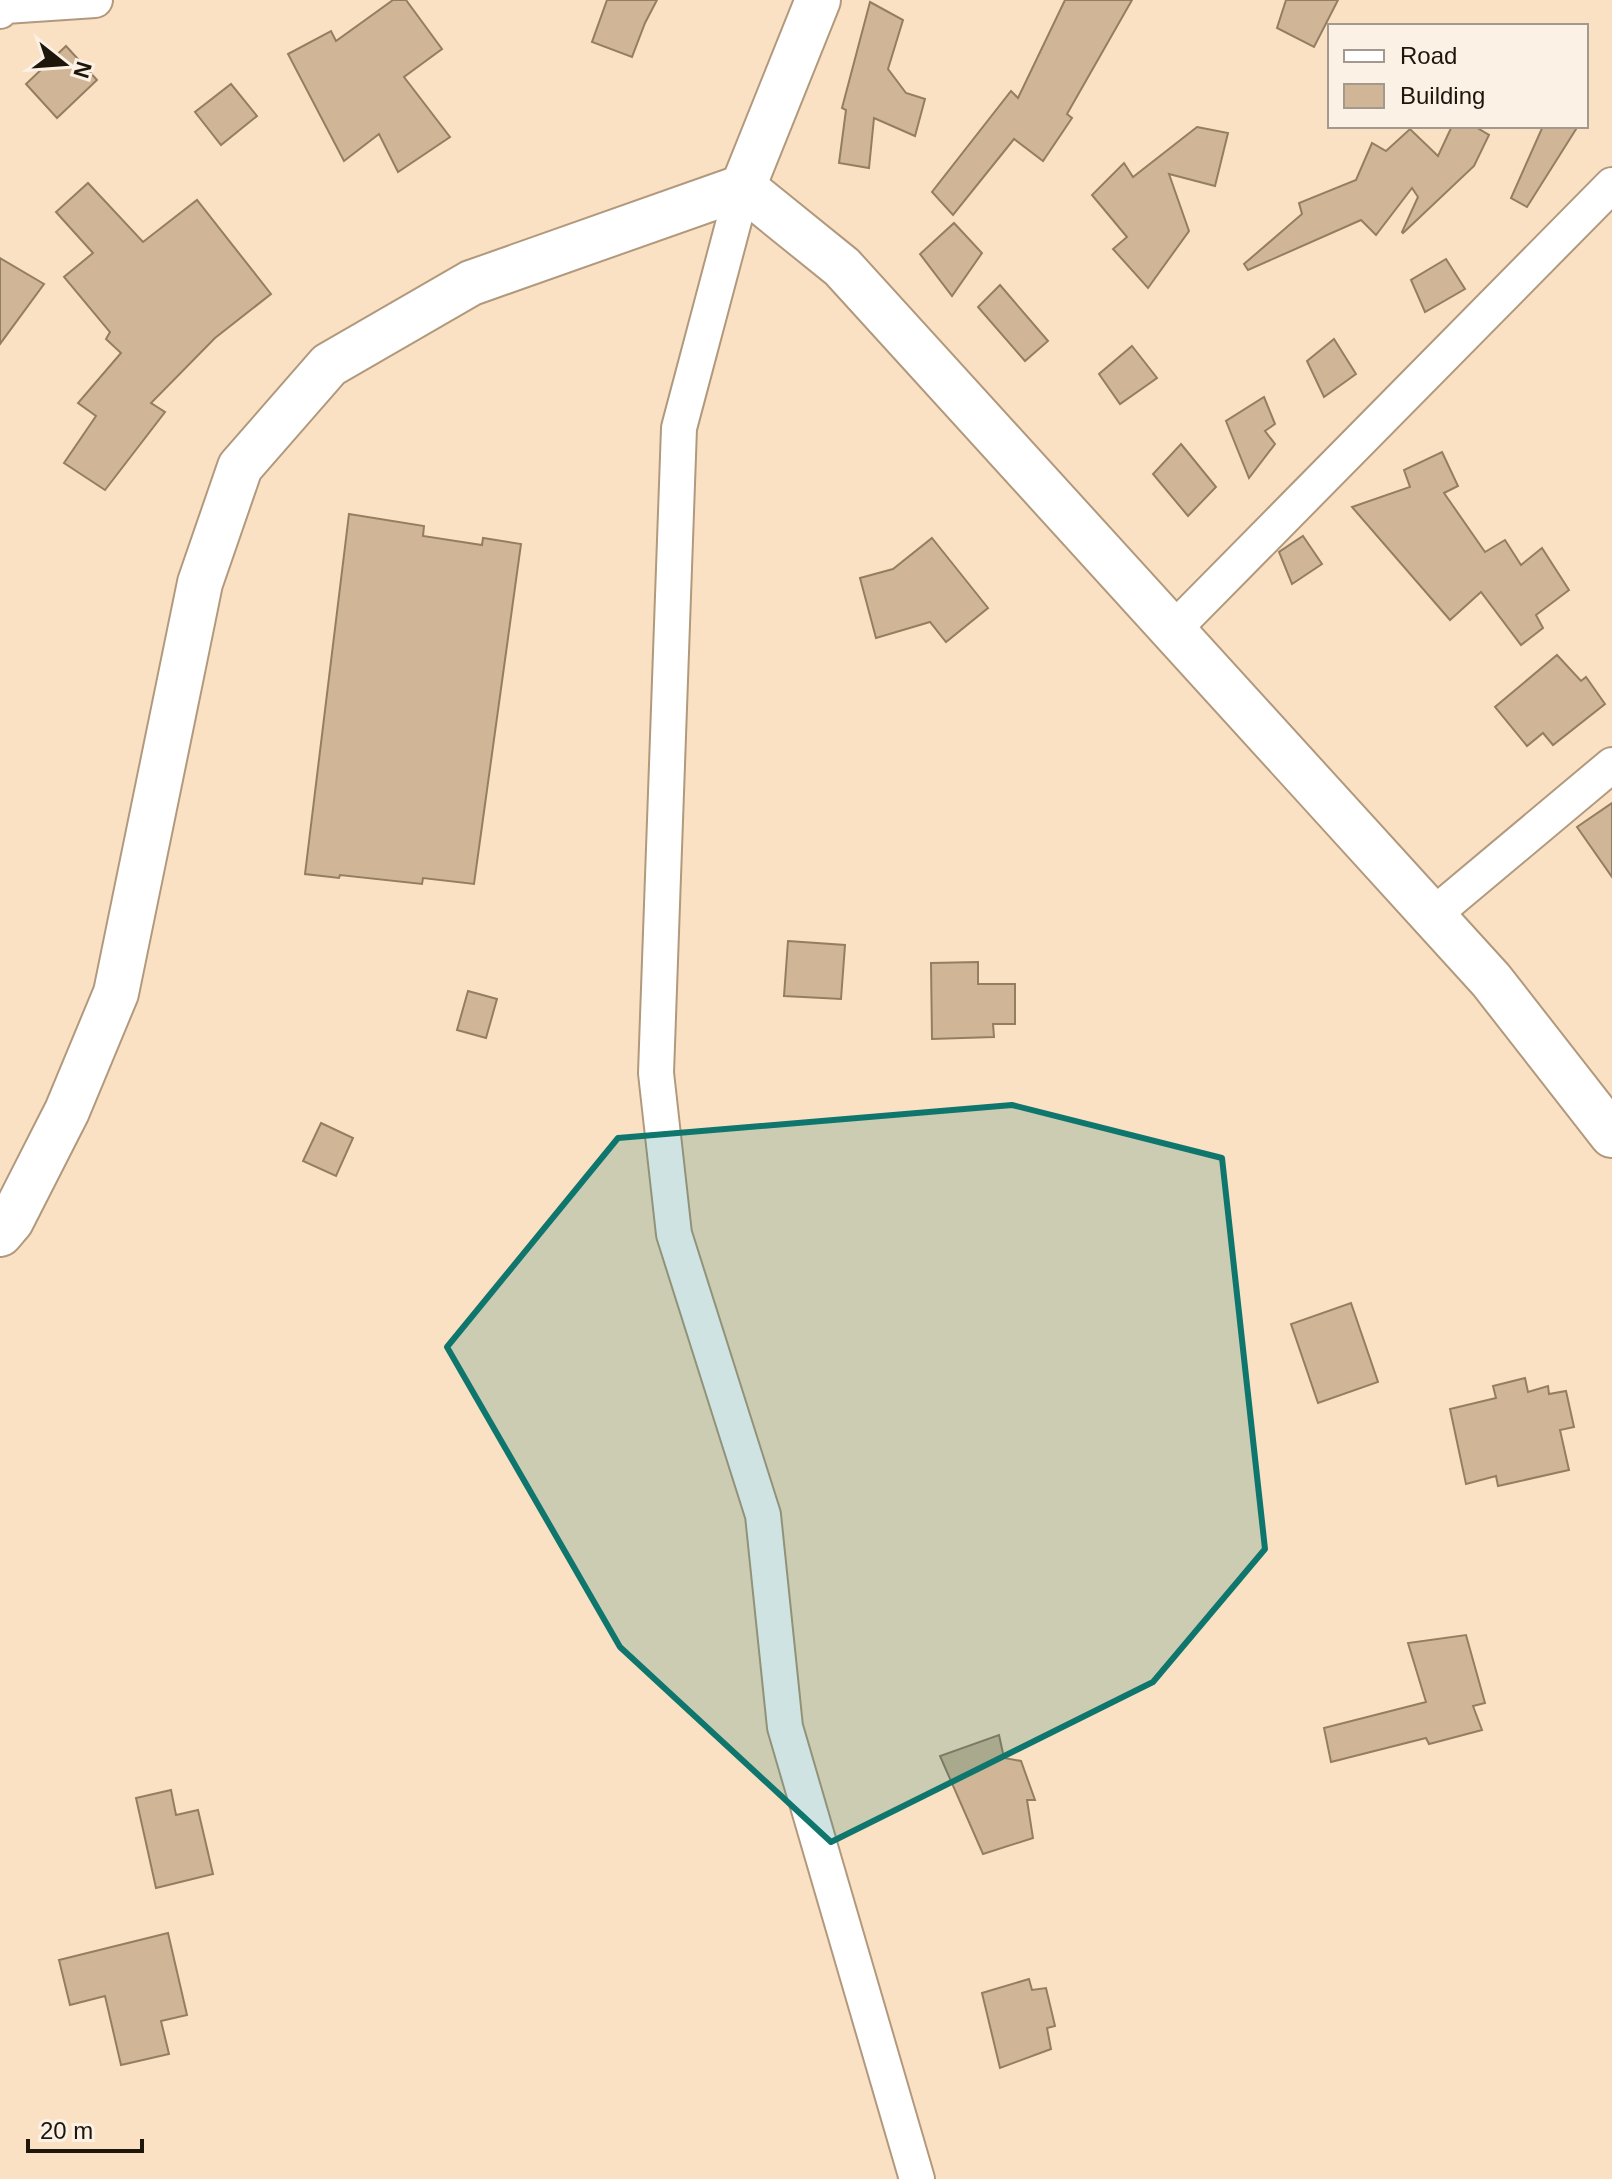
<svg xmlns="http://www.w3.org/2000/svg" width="1612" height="2179" viewBox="0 0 1612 2179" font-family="Arial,sans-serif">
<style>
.building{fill:#d0b696;stroke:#947e61;stroke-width:2}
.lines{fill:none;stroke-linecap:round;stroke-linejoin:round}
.minor-casing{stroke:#b1997d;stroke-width:38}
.tertiary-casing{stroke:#b1997d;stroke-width:48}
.minor{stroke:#fff;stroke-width:34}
.tertiary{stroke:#fff;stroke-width:44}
.marked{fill:#0f766e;fill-opacity:0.2;stroke:#0f766e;stroke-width:6;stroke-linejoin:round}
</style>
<rect width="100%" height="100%" fill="#fbe1c3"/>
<!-- building -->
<g class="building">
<polygon points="393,0 406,0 442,49 404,77 450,137 398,172 379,134 344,161 288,54 331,31 336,41"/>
<polygon points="607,0 657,0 645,23 632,57 592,42"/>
<polygon points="1065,0 1132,0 1067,114 1072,118 1043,161 1014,139 953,215 932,192 1011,91 1018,98"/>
<polygon points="1286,0 1338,0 1314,47 1277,28"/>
<polygon points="870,2 903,20 888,69 906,93 925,99 915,136 874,118 869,168 839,163 846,110 842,108"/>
<polygon points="66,46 97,80 57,118 26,84"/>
<polygon points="231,84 257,116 221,145 195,112"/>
<polygon points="1452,126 1474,126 1489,135 1474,166 1403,233 1402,232 1418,197 1412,188 1376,235 1361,220 1248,270 1244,264 1302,214 1299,203 1356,180 1372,143 1386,151 1410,129 1438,156"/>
<polygon points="1543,126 1578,126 1527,207 1511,198"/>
<polygon points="1197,127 1228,133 1215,186 1169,174 1189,231 1148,288 1113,249 1127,237 1092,195 1124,163 1133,177"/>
<polygon points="88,183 143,242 197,200 271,294 215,338 151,403 165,412 105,490 64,463 96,416 78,403 121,353 106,339 110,332 64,277 93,253 56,212"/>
<polygon points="954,223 982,253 952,296 920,254"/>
<polygon points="0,258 44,284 0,344"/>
<polygon points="1446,259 1465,289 1425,312 1411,280"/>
<polygon points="1000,285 1048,341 1025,361 978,307"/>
<polygon points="1334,339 1356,374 1324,397 1307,361"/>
<polygon points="1132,346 1157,378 1120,404 1099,374"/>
<polygon points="1264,397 1275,424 1265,431 1275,444 1249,478 1226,421"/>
<polygon points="1181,444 1216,487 1188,516 1153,474"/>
<polygon points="1442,452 1458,486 1444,493 1485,552 1505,540 1521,565 1542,548 1569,590 1536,615 1543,628 1521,645 1481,592 1450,620 1352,507 1410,487 1404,470"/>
<polygon points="349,514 424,526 423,536 482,545 483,538 521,544 474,884 423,878 422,884 340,875 339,878 305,874"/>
<polygon points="1303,536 1322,564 1292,584 1279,552"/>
<polygon points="932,538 988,608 946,642 930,622 876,638 860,578 893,569"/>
<polygon points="1557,655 1581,681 1586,677 1605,704 1553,745 1543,733 1527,746 1495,707"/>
<polygon points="1612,803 1612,877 1577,827"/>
<polygon points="788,941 845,945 841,999 784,996"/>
<polygon points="978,962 978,984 1015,984 1015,1024 993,1024 994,1037 932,1039 931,963"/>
<polygon points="468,991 497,999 486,1038 457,1030"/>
<polygon points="321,1123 353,1138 336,1176 303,1161"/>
<polygon points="1351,1303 1378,1382 1318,1403 1291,1324"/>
<polygon points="1525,1378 1528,1392 1548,1386 1549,1394 1566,1391 1574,1427 1560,1430 1569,1470 1498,1486 1496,1476 1466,1484 1450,1409 1496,1398 1493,1386"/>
<polygon points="1466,1635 1485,1703 1473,1706 1482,1730 1429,1744 1426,1738 1331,1762 1324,1728 1426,1702 1408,1643"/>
<polygon points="999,1735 1004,1758 1021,1761 1035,1800 1027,1800 1033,1838 983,1854 940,1756"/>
<polygon points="171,1790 176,1815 198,1810 213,1874 156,1888 136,1798"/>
<polygon points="168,1933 187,2015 161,2021 169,2054 121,2065 105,1996 70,2005 59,1960"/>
<polygon points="1029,1979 1032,1990 1046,1988 1055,2026 1047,2028 1051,2049 1000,2068 982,1993"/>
</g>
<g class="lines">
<defs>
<g id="minor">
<polyline points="0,11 5,6 95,0"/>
<polyline points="743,187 679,428 656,1073 674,1234 763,1515 785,1727 917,2179"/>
<polyline points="1173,630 1612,185"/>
<polyline points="1433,915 1612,765"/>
</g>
<g id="tertiary">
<polyline points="818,0 743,187 842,267 1491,980 1612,1135"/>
<polyline points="0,1234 11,1221 67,1111 116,993 200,583 240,467 329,365 471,283 743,187"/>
</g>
</defs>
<!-- minor casing -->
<use href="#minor" class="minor-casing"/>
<!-- tertiary casing -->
<use href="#tertiary" class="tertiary-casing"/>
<!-- minor -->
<use href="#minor" class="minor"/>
<!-- tertiary -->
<use href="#tertiary" class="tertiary"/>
</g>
<!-- marked area -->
<path class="marked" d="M1012,1105L1222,1158L1265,1549L1153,1682L831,1842L620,1647L447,1347L618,1138Z"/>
<!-- legend -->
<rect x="1328" y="24" width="260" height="104" fill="#fbf1e5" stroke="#a3998e" stroke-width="2"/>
<rect x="1344" y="50" width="40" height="12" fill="#ffffff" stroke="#a3998e" stroke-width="2"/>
<text x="1400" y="64" font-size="24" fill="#1f160b">Road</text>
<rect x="1344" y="84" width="40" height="24" fill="#d0b696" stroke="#a3998e" stroke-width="2"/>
<text x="1400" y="104" font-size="24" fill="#1f160b">Building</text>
<!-- north arrow -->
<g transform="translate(64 64) rotate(107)" stroke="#fbf1e5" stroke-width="6" paint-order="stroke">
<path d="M0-6L14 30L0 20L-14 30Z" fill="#1f160b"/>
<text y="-12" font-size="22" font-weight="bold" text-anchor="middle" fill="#1f160b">N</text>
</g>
<!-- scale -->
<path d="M28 2139v12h114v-12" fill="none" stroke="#1f160b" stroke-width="4"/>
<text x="40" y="2139" font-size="24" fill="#1f160b" stroke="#fbf1e5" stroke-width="6" paint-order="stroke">20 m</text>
</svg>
